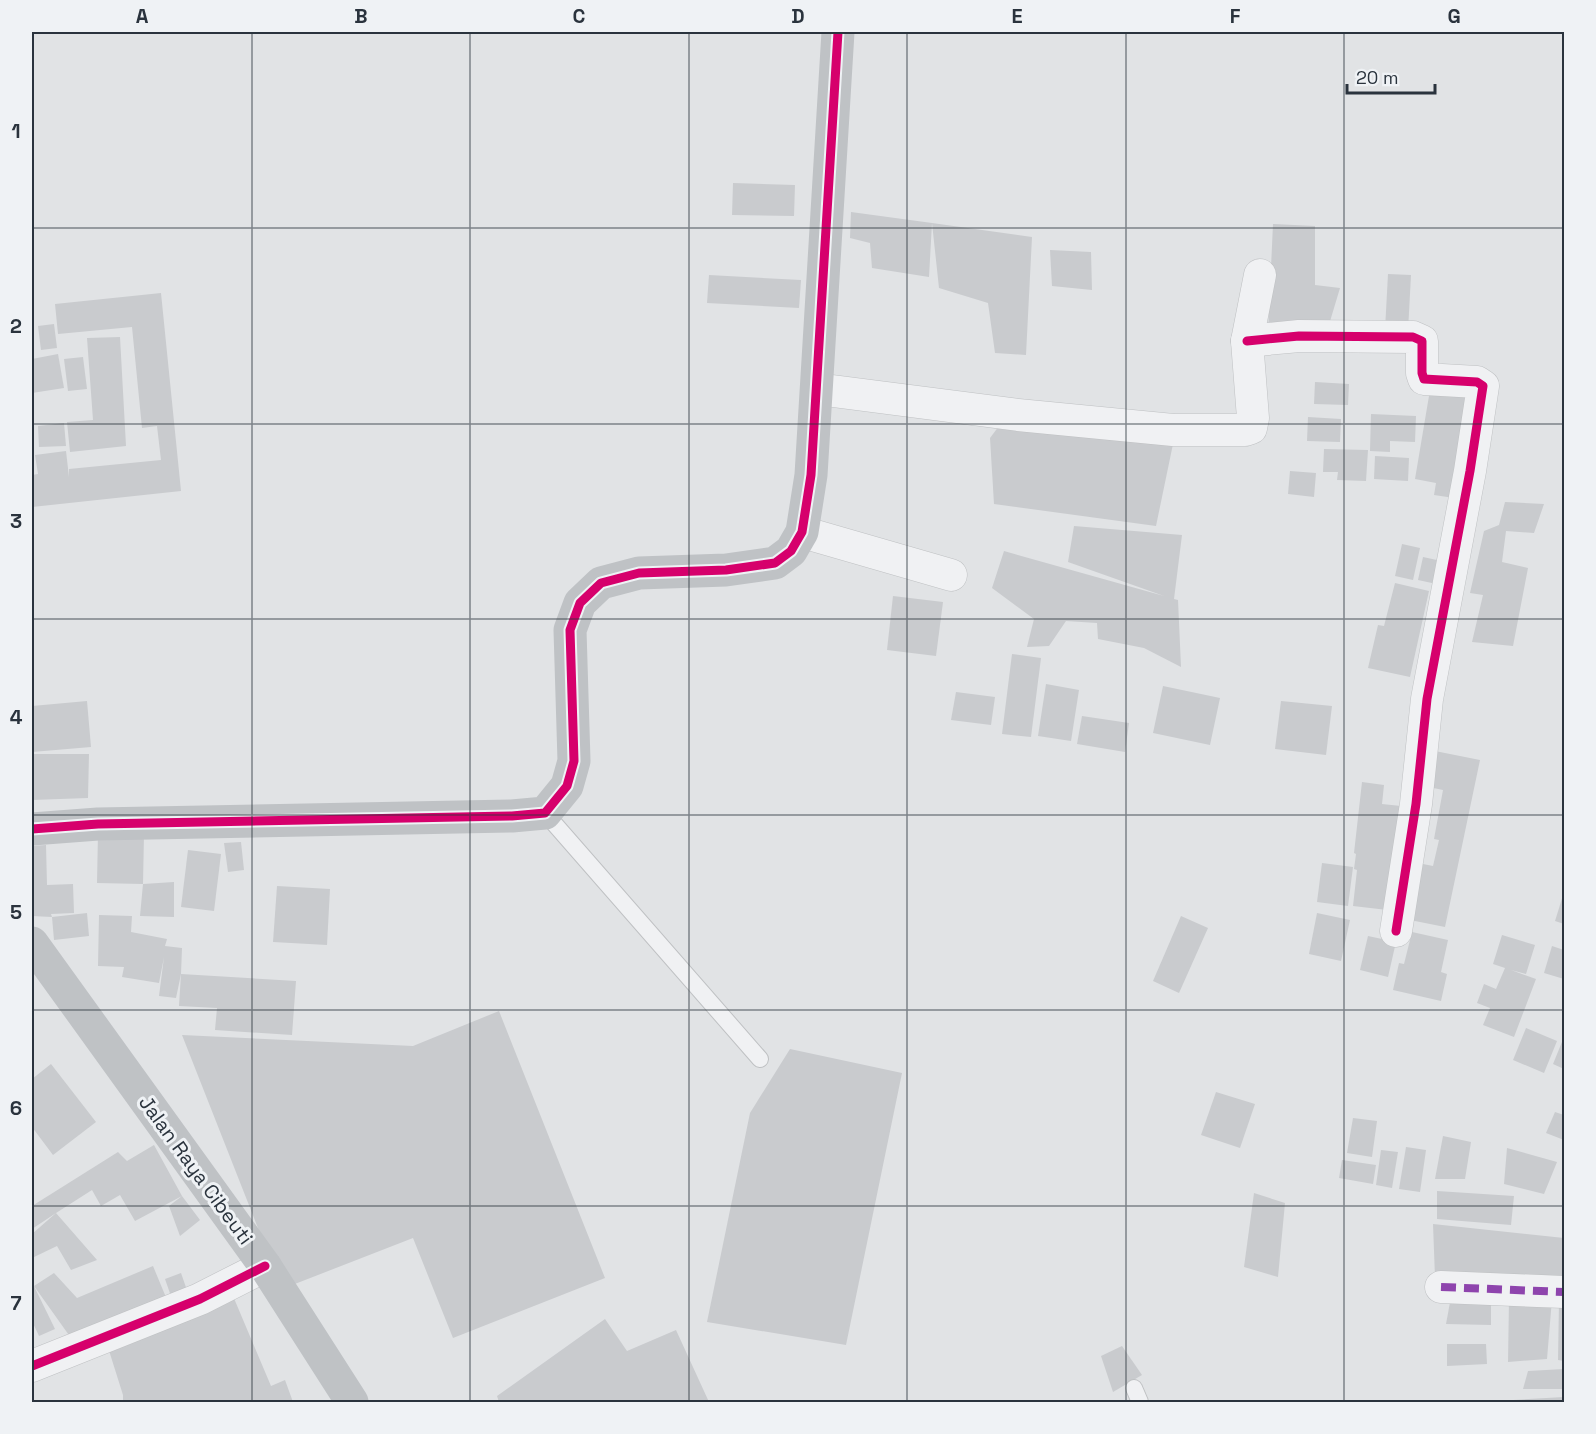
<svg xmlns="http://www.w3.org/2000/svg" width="1596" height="1434" viewBox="0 0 1596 1434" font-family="'Space Grotesk',sans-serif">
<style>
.building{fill:#c9cbce}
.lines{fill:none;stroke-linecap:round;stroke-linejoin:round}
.lane-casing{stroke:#bfc1c3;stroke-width:18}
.street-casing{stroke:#bfc1c3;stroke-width:33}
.lane{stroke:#f0f1f3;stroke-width:16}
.street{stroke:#f0f1f3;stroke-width:32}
.secondary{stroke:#bfc2c5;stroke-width:33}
.quiet{stroke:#8e44ad;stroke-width:8;stroke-dasharray:15 8;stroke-linecap:butt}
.cycleway-casing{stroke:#eff2f5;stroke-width:13}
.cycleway{stroke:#d6006c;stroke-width:9}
.grid{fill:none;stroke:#2a333d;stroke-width:1.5;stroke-opacity:0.55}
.labels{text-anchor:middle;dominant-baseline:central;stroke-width:6;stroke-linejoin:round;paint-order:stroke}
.street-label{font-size:20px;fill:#2a333d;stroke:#eff2f5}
.neatline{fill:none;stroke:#2a333d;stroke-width:2}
.grid-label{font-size:20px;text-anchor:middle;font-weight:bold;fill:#2a333d}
</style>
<rect width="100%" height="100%" fill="#e1e3e5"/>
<!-- building -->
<g class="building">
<polygon points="733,183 795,185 794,216 732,215"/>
<polygon points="851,212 932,223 1032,237 1026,355 995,353 988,303 939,288 932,223 929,277 872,268 870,243 850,238"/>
<polygon points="1273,224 1315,226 1315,285 1340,288 1328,328 1268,333"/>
<polygon points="1050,250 1091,252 1092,290 1052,286"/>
<polygon points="1388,274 1411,275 1408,331 1385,330"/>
<polygon points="709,275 801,280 799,308 707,303"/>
<polygon points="161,293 181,491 32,507 32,475 38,474 35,455 66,451 69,477 69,469 161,460 157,426 142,428 132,327 58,334 55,304"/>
<polygon points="54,324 57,348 41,350 38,326"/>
<polygon points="120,337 126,446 70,452 67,422 93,420 87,338"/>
<polygon points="58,354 64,388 32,393 32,359"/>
<polygon points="83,357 87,389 68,391 64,359"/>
<polygon points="1315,382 1349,384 1348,405 1314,404"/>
<polygon points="1430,390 1479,392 1461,499 1434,495 1436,483 1415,479"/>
<polygon points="1371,414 1416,416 1415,442 1390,441 1390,452 1370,451"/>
<polygon points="1308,417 1341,419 1340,442 1307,441"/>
<polygon points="64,423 66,446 39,447 38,426"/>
<polygon points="999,426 1173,444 1156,526 994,504 990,438"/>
<polygon points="1324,449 1368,450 1366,481 1337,480 1338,472 1323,472"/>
<polygon points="1375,456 1409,458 1408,481 1374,479"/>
<polygon points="1290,471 1316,473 1314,497 1288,494"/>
<polygon points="1505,502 1544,504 1534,533 1506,531 1502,562 1528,568 1513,646 1472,642 1483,595 1470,593 1484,531 1499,525"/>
<polygon points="1074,526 1182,535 1174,599 1178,600 1181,667 1144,648 1098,639 1097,623 1066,621 1049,646 1027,647 1034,619 992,588 1004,551 1164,596 1068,562"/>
<polygon points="1402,544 1420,548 1413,580 1395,576"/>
<polygon points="1423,557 1446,562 1441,585 1418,580"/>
<polygon points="1395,583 1429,591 1410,677 1368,668 1378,625 1384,626"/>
<polygon points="893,596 943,602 936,656 887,650"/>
<polygon points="1012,654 1041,658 1031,737 1002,734"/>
<polygon points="1046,684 1079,690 1071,741 1038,736"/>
<polygon points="1163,686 1220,698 1210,745 1153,733"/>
<polygon points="956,692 995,697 991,725 951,720"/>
<polygon points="87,701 91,747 32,752 32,706"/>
<polygon points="1281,701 1332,706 1326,755 1275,749"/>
<polygon points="1082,716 1129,723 1125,752 1077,744"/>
<polygon points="1430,750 1480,760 1445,927 1405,919 1416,900 1423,864 1433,866 1439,840 1434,839 1443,790 1424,786"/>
<polygon points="32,754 89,754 88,798 32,800"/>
<polygon points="1362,782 1384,785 1382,804 1401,806 1396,911 1353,906 1357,870 1354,869 1356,854 1354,853"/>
<polygon points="98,833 144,834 143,884 174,882 174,917 140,916 143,884 97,883"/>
<polygon points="241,842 244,870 228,872 224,843"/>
<polygon points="46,845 47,885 73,884 74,913 51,914 52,917 32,916 32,846"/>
<polygon points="188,850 221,854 214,911 181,907"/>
<polygon points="1322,863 1353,867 1348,906 1317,902"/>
<polygon points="277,886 330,889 327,945 273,942"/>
<polygon points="1564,892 1564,924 1555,921"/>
<polygon points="87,913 89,936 54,940 52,917"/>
<polygon points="1317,913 1350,920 1341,961 1309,954"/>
<polygon points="99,915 132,916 131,932 167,939 165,946 182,948 181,974 176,998 159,996 164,957 159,983 122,977 124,967 98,966"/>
<polygon points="1181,916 1208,928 1179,993 1153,981"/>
<polygon points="1412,932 1448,940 1441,972 1447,974 1441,1001 1393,990 1399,963 1404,964"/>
<polygon points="1502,935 1535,945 1526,974 1511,970 1536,979 1514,1037 1483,1025 1490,1008 1477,1003 1484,984 1496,989 1505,968 1493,964"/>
<polygon points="1368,936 1396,942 1388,977 1360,970"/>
<polygon points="1552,946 1564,950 1564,979 1544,973"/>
<polygon points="181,974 296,981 292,1035 215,1030 217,1008 179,1006"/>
<polygon points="499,1011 605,1278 453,1338 413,1238 282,1289 182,1035 413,1046"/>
<polygon points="1526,1028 1557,1041 1544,1073 1513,1060"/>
<polygon points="1564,1037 1564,1069 1553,1064"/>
<polygon points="790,1049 902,1073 846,1345 707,1322 750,1113"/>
<polygon points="51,1064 96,1122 53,1155 32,1127 32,1079"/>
<polygon points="1216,1092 1255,1104 1240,1148 1201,1135"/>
<polygon points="1555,1112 1564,1115 1564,1140 1546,1133"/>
<polygon points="1353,1118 1377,1121 1372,1157 1347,1153"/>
<polygon points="1443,1136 1471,1142 1465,1179 1435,1179"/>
<polygon points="154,1145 182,1196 200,1220 180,1236 169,1206 182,1196 135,1221 120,1195 101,1206 92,1190 56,1213 97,1260 71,1270 57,1246 32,1258 32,1234 56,1213 32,1229 32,1206 118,1152 127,1161"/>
<polygon points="1406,1147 1426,1150 1420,1192 1399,1189"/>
<polygon points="1507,1148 1557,1162 1544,1194 1504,1184"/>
<polygon points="1381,1150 1398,1152 1392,1188 1376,1185"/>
<polygon points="1342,1160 1376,1165 1373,1184 1339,1178"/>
<polygon points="1437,1191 1514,1196 1511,1225 1437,1219"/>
<polygon points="1254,1193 1285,1203 1278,1277 1244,1267"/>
<polygon points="1433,1224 1564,1238 1564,1283 1435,1277"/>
<polygon points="153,1266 170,1307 71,1338 34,1286 54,1273 77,1298"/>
<polygon points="181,1273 189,1296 173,1302 165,1279"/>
<polygon points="32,1282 55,1329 39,1336 32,1321"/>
<polygon points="233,1296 271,1386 285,1380 293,1402 123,1402 123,1395 106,1341"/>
<polygon points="1451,1297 1491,1297 1491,1325 1446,1324"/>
<polygon points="1552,1299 1547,1359 1508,1362 1509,1300"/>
<polygon points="1559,1302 1564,1302 1564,1361 1558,1360"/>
<polygon points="605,1319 627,1351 676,1330 709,1402 499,1402 497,1396"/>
<polygon points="1447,1344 1486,1344 1487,1364 1447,1366"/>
<polygon points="1122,1346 1142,1375 1113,1392 1101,1356"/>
<polygon points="1564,1369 1564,1389 1523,1389 1528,1371"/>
<polygon points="1564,1397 1564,1402 1496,1402 1496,1401"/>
</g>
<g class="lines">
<defs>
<g id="lane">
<polyline points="545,813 760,1059"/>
<polyline points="1134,1388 1140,1402"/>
</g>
<g id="street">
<polyline points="1247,341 1299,336 1413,337 1422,341 1422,373 1424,379 1477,382 1483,386 1470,471 1427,699 1416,804 1396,931"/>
<polyline points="817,389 1018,415 1173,430 1245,430 1251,428 1253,418 1247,341 1260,275"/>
<polyline points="802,532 951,575"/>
<polyline points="1441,1287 1564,1292"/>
<polyline points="32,1366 200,1299 265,1266"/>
</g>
</defs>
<!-- lane casing -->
<use href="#lane" class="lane-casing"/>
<!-- street casing -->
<use href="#street" class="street-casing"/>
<!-- lane -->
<use href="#lane" class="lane"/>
<!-- street -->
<use href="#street" class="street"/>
<!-- secondary -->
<g class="secondary">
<polyline points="32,829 98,824 512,816 545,813 567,786 574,761 570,630 580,603 601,583 639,573 726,570 775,563 791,551 802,532 811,475 838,32"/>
<polyline points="32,943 265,1266 352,1402"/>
</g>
<!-- quiet -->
<polyline class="quiet" points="1441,1287 1564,1292"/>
<defs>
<g id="cycleway">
<polyline points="1247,341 1299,336 1413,337 1422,341 1422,373 1424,379 1477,382 1483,386 1470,471 1427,699 1416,804 1396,931"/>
<polyline points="32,829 98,824 512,816 545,813 567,786 574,761 570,630 580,603 601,583 639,573 726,570 775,563 791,551 802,532 811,475 838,32"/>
<polyline points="32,1366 200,1299 265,1266"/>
</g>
</defs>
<!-- cycleway casing -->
<use href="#cycleway" class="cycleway-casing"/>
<!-- cycleway -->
<use href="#cycleway" class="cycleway"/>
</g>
<!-- grid -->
<path class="grid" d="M252,32V1402M470,32V1402M689,32V1402M907,32V1402M1126,32V1402M1344,32V1402M32,228H1564M32,424H1564M32,619H1564M32,815H1564M32,1010H1564M32,1206H1564"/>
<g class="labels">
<!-- street labels -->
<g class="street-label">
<text transform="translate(196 1170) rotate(54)">Jalan Raya Cibeuti</text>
</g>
</g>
<!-- border -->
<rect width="1596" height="1434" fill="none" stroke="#eff2f5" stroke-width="66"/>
<!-- scale -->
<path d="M1347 84v9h88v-9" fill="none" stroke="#2a333d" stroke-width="3"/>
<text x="1356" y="84" font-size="18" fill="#2a333d" stroke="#eff2f5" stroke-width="4.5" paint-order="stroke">20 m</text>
<rect x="33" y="33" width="1530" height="1368" class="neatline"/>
<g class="grid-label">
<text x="142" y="23">A</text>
<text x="361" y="23">B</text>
<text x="579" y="23">C</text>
<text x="798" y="23">D</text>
<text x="1017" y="23">E</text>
<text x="1235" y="23">F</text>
<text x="1454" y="23">G</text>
<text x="16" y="138">1</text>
<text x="16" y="333">2</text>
<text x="16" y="528">3</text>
<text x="16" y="724">4</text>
<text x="16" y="919">5</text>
<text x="16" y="1115">6</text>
<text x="16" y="1310">7</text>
</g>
</svg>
